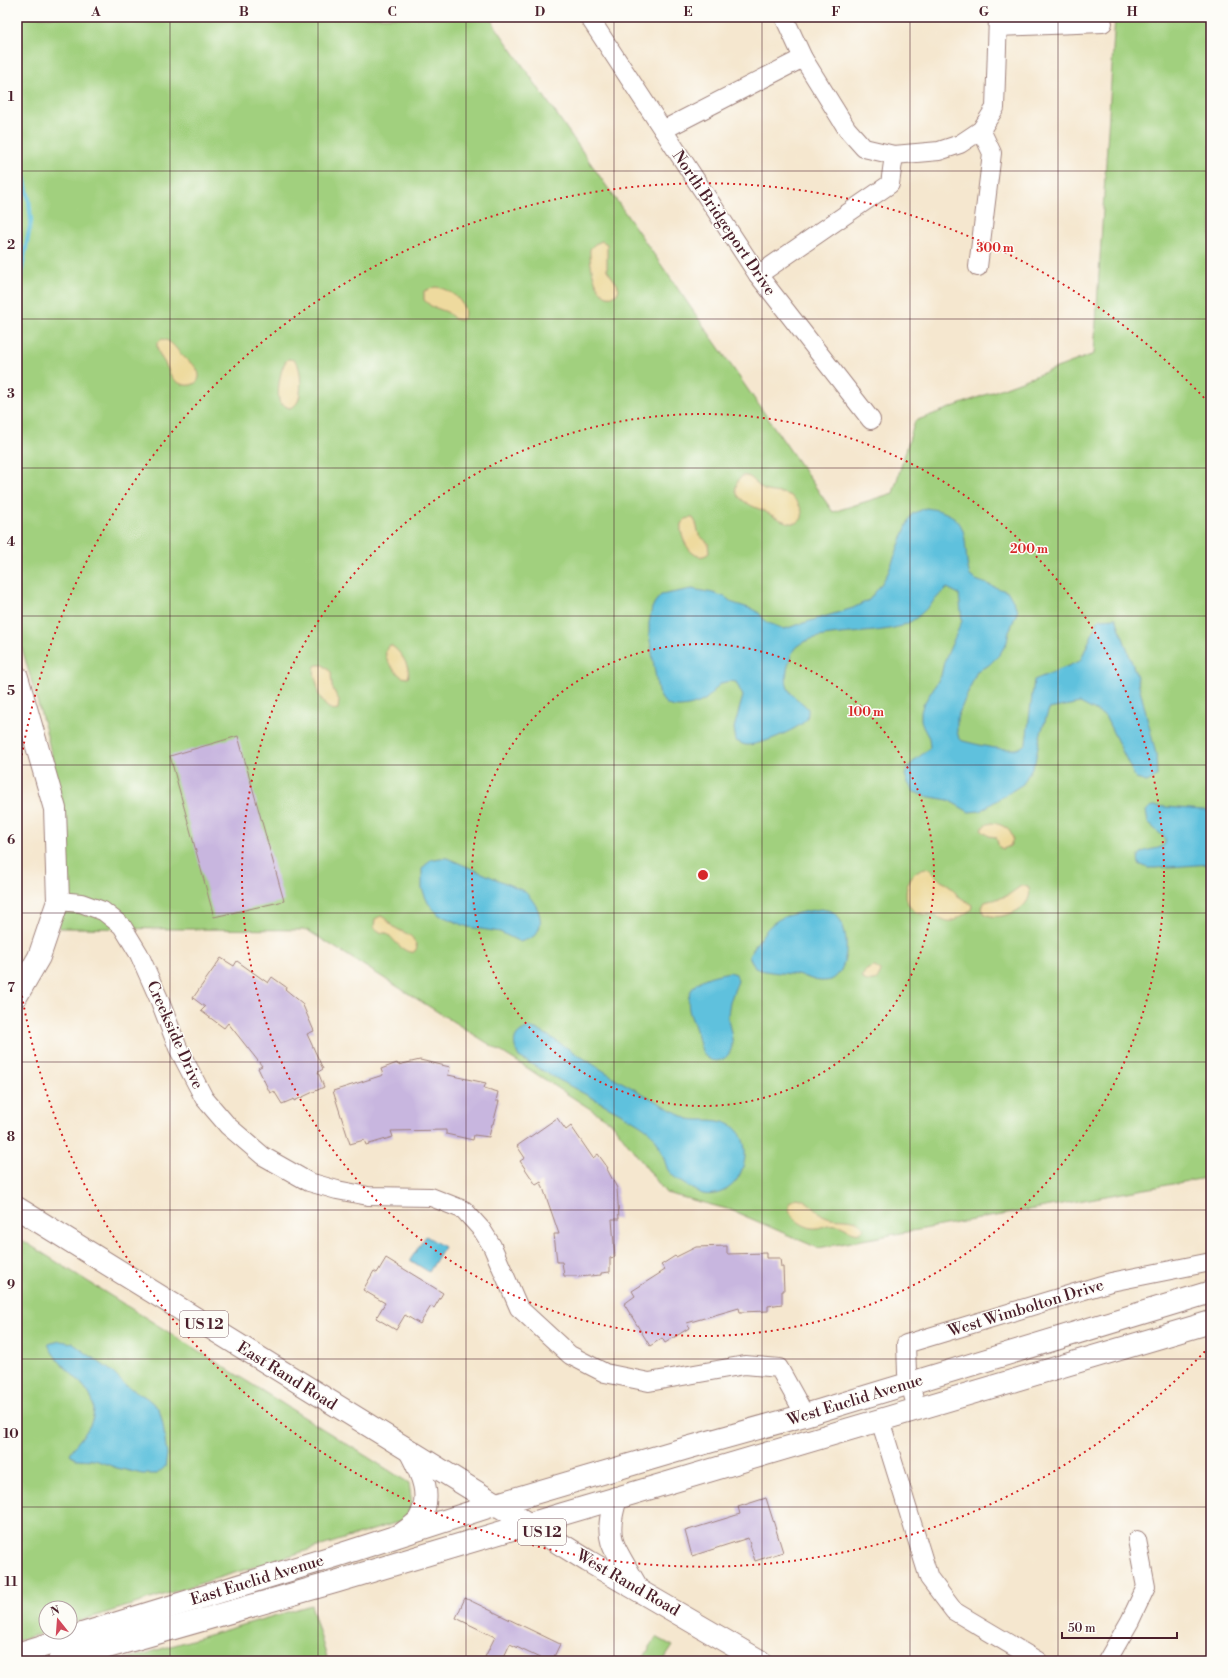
<svg xmlns="http://www.w3.org/2000/svg" width="1228" height="1678" viewBox="0 0 1228 1678" font-family="'Libre Bodoni',serif">
<style>
.green{fill:#a1d07e;stroke:#767854}
.sand{fill:#eeda9e;stroke:#9c7c64}
.water{fill:#5fc1dd;stroke:#547084}
.lines{fill:none;stroke-linecap:round;stroke-linejoin:round}
.stream{stroke:#5fc1dd;stroke-width:4.5}
.building{fill:#c8b6df}
.minor-casing{stroke:#a0837d;stroke-width:20}
.secondary-casing{stroke:#a0837d;stroke-width:24}
.primary-casing{stroke:#a0837d;stroke-width:24}
.minor{stroke:#fff;stroke-width:18}
.secondary{stroke:#fff;stroke-width:22}
.primary{stroke:#fff;stroke-width:22}
.grid{fill:none;stroke:#4a1f2b;stroke-width:1;stroke-opacity:0.55}
.ring{fill:none;stroke:#d62828;stroke-width:2;stroke-dasharray:2 4}
.labels{text-anchor:middle;dominant-baseline:central;stroke-width:3;stroke-linejoin:round;paint-order:stroke}
.shield{fill:#fdfcf7;stroke:#806168;stroke-width:1}
.shield-label{font-size:15px;font-weight:bold;fill:#4a1f2b}
.street-label{font-size:16px;fill:#4a1f2b;stroke:#fdfcf7}
.centre{fill:#d62828;stroke:#fdfcf7;stroke-width:2}
.ring-label{font-size:12px;text-anchor:middle;font-weight:bold;fill:#d62828;stroke:#fdfcf7;stroke-width:3;stroke-linejoin:round;paint-order:stroke}
.neatline{fill:none;stroke:#4a1f2b;stroke-width:1.5}
.grid-label{font-size:13px;text-anchor:middle;font-weight:bold;fill:#4a1f2b}
</style>
<rect width="100%" height="100%" fill="#fdfcf7"/>
<filter id="ink" filterUnits="userSpaceOnUse"><feTurbulence type="fractalNoise" baseFrequency=".025" numOctaves="2"/><feDisplacementMap in="SourceGraphic" scale="8" xChannelSelector="R" yChannelSelector="G"/><feConvolveMatrix kernelMatrix="1 2 1 2 8 2 1 2 1" color-interpolation-filters="sRGB"/></filter>
<filter id="wash" filterUnits="userSpaceOnUse"><feTurbulence type="fractalNoise" baseFrequency=".012" numOctaves="4" result="noise"/><feDisplacementMap in="SourceGraphic" scale="16" xChannelSelector="R" yChannelSelector="G"/><feGaussianBlur stdDeviation="0.9" result="paint"/><feColorMatrix in="noise" values="0 0 0 0 0 0 0 0 0 0 0 0 0 0 0 0 0 1.4 0 .05"/><feComposite in="paint" operator="in"/></filter>
<g filter="url(#wash)">
<rect width="100%" height="100%" fill="#f5e7cf"/>
<!-- green -->
<g class="green">
<polygon points="17,17 489,17 833,512 893,493 915,421 1094,354 1115,17 1211,17 1211,1177 818,1248 731,1210 666,1193 612,1123 524,1066 307,930 59,928 69,833 46,731 17,631"/>
<polygon points="17,1237 409,1483 412,1504 405,1520 70,1624 70,1608 46,1608 46,1632 17,1641"/>
<polygon points="311,1605 328,1661 120,1661"/>
<polygon points="656,1637 673,1646 663,1661 631,1661 644,1657"/>
</g>
<!-- sand -->
<g class="sand">
<path d="M602,241L607,244V270L617,284L619,289L617,294C596,307 589,262 590,249L595,244Z"/>
<path d="M435,287C449,288 469,303 464,318L460,320L455,319L447,312L431,306L424,300V291Z"/>
<path d="M162,339C172,340 177,351 185,358C188,362 194,364 196,368C206,382 189,391 176,381C170,377 169,371 166,365C161,357 157,352 157,343Z"/>
<path d="M288,359C291,359 294,360 296,362C302,368 302,397 297,403C295,406 292,407 289,408L280,403C276,395 280,365 288,359Z"/>
<path d="M742,476C753,474 756,486 764,490C772,493 781,492 789,495C796,498 809,516 798,522C790,527 772,515 764,511C749,505 724,495 742,476Z"/>
<path d="M690,518H693L696,523L699,535L708,543L709,553C694,566 679,538 681,524L685,519Z"/>
<path d="M390,645C399,649 412,668 408,678L402,677C394,671 378,654 390,645Z"/>
<path d="M317,665H323L331,672L332,687L339,701L338,709C327,712 323,702 318,693C319,684 312,676 315,666Z"/>
<path d="M992,823C1001,824 1011,828 1013,839L1010,846L1003,849L999,847L996,837L989,836L981,830L985,825Z"/>
<path d="M926,868L929,869L941,881L949,885L958,896L972,905L971,910C965,913 958,919 952,921C946,922 941,918 935,916C929,914 919,915 914,911C899,900 907,870 926,868Z"/>
<path d="M1021,886H1028C1038,907 999,924 984,913L982,907L985,902L1007,896Z"/>
<path d="M381,916C387,919 389,923 394,927C405,935 412,931 417,948L414,952C404,954 394,940 387,933H382L374,928L375,919Z"/>
<path d="M875,967L881,971C879,981 871,984 863,979C862,971 869,968 875,967Z"/>
<path d="M796,1198C810,1199 815,1213 827,1217C838,1221 857,1215 864,1228C857,1239 846,1226 837,1225C826,1223 821,1229 813,1228C802,1227 784,1214 790,1202Z"/>
</g>
<!-- water -->
<g class="water">
<path d="M926,508C977,515 960,542 970,576L976,580L1008,592L1018,610L1009,632L1007,642L1000,654L989,665L977,671L957,718V731L959,739L963,741C979,745 998,750 1015,749C1019,749 1022,747 1026,743L1034,680L1080,661L1099,619L1116,618L1137,677L1156,754L1157,776L1147,782L1136,779L1105,716L1080,703L1049,709L1040,736L1035,762L1023,784L980,811L969,812L948,800L925,796L914,792L908,783L905,775L908,768L915,760L930,748L929,738L923,727L921,720V712L923,705L941,676L944,662L962,621L959,594L947,588C934,599 922,617 906,624C878,637 817,628 796,647C791,652 790,660 788,666C786,673 785,684 789,690C793,698 803,702 808,709C808,714 808,717 805,721C796,730 761,745 747,745C743,745 739,742 736,741L734,728L743,696L736,682C717,679 718,689 706,699C698,705 677,710 668,705C663,702 661,697 658,692L649,634V623L652,608L655,602L661,595L692,589L713,593L725,597L733,603L752,609L759,613L766,622L784,629L853,608L869,600L880,586L888,573L907,525L912,514Z"/>
<path d="M1154,806L1203,810L1211,812V864L1156,868H1148L1139,864C1133,842 1169,856 1165,838L1148,823L1146,811L1150,807Z"/>
<path d="M440,858H447L524,891C535,901 548,921 535,935C531,939 525,940 520,942L500,932L468,927L439,915L428,903L422,889V869L430,860Z"/>
<path d="M821,909C825,910 830,910 833,912C851,924 851,971 831,980C828,981 824,981 821,981C814,981 808,977 801,976C786,972 769,974 755,968L749,956C772,917 777,916 821,909Z"/>
<path d="M730,972L736,974L738,981C733,994 729,1001 728,1016C728,1027 736,1041 730,1052C726,1060 715,1064 707,1058C700,1052 699,1038 696,1030C694,1023 690,1016 689,1010C684,981 708,976 730,972Z"/>
<path d="M527,1028L536,1029L545,1034L618,1080L688,1119C700,1121 707,1119 718,1121C745,1124 751,1153 740,1174C734,1188 718,1197 703,1194C694,1191 670,1177 667,1168C663,1156 659,1141 650,1132C639,1122 612,1109 598,1101C571,1087 545,1072 519,1057C512,1043 512,1034 527,1028Z"/>
<polygon points="426,1236 444,1247 429,1272 410,1260"/>
<path d="M60,1341L72,1343L110,1370L125,1385L147,1398L159,1409L163,1424L167,1455L165,1467L157,1474H142L117,1468L95,1460L76,1459L70,1454C76,1441 89,1433 93,1417C100,1386 59,1372 48,1344Z"/>
</g>
<g class="lines">
<!-- stream -->
<g class="stream">
<polyline points="17,166 24,177 29,200 31,221 17,294"/>
<polyline points="17,482 17,488"/>
</g>
</g>
<g id="blocks">
<!-- building -->
<g class="building">
<polygon points="238,736 284,901 214,917 170,756"/>
<polygon points="221,958 234,966 237,961 268,983 272,977 286,987 285,989 302,1003 314,1031 307,1034 323,1069 318,1072 324,1087 294,1101 294,1099 282,1104 274,1091 270,1093 258,1068 262,1066 228,1023 224,1028 201,1011 205,1007 193,998"/>
<polygon points="420,1060 450,1067 448,1075 486,1083 484,1088 498,1092 496,1101 499,1101 493,1124 492,1124 489,1137 474,1135 473,1140 446,1134 446,1130 391,1131 393,1137 366,1145 364,1140 350,1144 333,1091 383,1075 381,1069 397,1063 398,1065"/>
<polygon points="557,1118 566,1130 571,1126 593,1158 598,1154 608,1168 607,1169 617,1188 619,1219 612,1219 615,1257 610,1258 610,1272 601,1273 601,1275 578,1277 577,1276 564,1276 562,1262 557,1262 554,1234 559,1234 541,1182 536,1185 520,1161 525,1158 517,1146"/>
<polygon points="727,1246 727,1254 766,1253 766,1258 780,1258 781,1267 783,1267 784,1291 782,1291 782,1304 768,1306 768,1311 740,1312 739,1308 687,1323 689,1328 665,1343 662,1338 650,1346 624,1304 635,1296 632,1291 665,1270 661,1265 675,1256 676,1257 696,1247"/>
<polygon points="386,1258 443,1293 434,1308 431,1306 420,1324 405,1315 396,1330 376,1318 385,1303 363,1290 374,1271 377,1273"/>
<polygon points="766,1498 783,1552 755,1561 748,1538 692,1556 685,1531 740,1514 738,1507"/>
<polygon points="465,1598 560,1644 552,1661 546,1661 510,1644 502,1661 492,1661 485,1657 495,1637 456,1618"/>
</g>
</g>
</g>
<g filter="url(#ink)">
<use href="#blocks" fill-opacity="0" stroke="#a0837d" stroke-width="1"/>
<g class="lines">
<defs>
<g id="minor">
<polyline points="589,17 758,275 871,420"/>
<polyline points="784,17 803,58 847,129 864,148 894,155 939,151 960,144 981,130 995,108 998,17"/>
<polyline points="998,27 1103,23"/>
<polyline points="663,130 803,58"/>
<polyline points="978,267 992,153 981,130"/>
<polyline points="758,275 890,184 894,155"/>
<polyline points="58,901 81,903 103,911 122,926 139,954 159,999 178,1048 204,1098 228,1126 263,1156 309,1182 337,1190 368,1196 431,1197 464,1210 482,1230 492,1246 519,1308 570,1355 605,1373 649,1382 745,1365 779,1368 805,1415"/>
<polyline points="917,1409 907,1373 906,1344 1111,1282 1211,1262"/>
<polyline points="880,1420 929,1578 954,1611 1038,1661"/>
<polyline points="1107,1661 1130,1621 1146,1587 1137,1540"/>
</g>
<g id="secondary">
<polyline points="17,677 55,809 58,901 39,957 17,995"/>
<polyline points="17,1654 342,1554 497,1504"/>
<polyline points="59,1661 335,1582 529,1524"/>
</g>
<g id="primary">
<polyline points="17,1208 588,1561 760,1661"/>
<path d="M616,1498C612,1512 608,1527 612,1541C615,1553 631,1576 637,1588"/>
<polyline points="497,1504 687,1448 805,1415 1211,1292"/>
<polyline points="529,1524 1211,1322"/>
<path d="M402,1534C407,1530 415,1525 419,1520C433,1496 422,1474 410,1451"/>
</g>
</defs>
<!-- minor casing -->
<use href="#minor" class="minor-casing"/>
<!-- secondary casing -->
<use href="#secondary" class="secondary-casing"/>
<!-- primary casing -->
<use href="#primary" class="primary-casing"/>
<!-- minor -->
<use href="#minor" class="minor"/>
<!-- secondary -->
<use href="#secondary" class="secondary"/>
<!-- primary -->
<use href="#primary" class="primary"/>
</g>
</g>
<!-- grid -->
<path class="grid" d="M170,17V1661M318,17V1661M466,17V1661M614,17V1661M762,17V1661M910,17V1661M1058,17V1661M17,171H1211M17,319H1211M17,468H1211M17,616H1211M17,765H1211M17,913H1211M17,1062H1211M17,1210H1211M17,1359H1211M17,1507H1211"/>
<!-- distance rings -->
<g class="ring">
<circle cx="703" cy="875" r="231"/>
<circle cx="703" cy="875" r="461"/>
<path d="M1209 1347A692 692 0 0 1 18 971M18 779A692 692 0 0 1 1209 403"/>
</g>
<g class="labels">
<!-- shield labels -->
<g class="shield">
<rect x="180" y="1311" width="48" height="26" rx="3"/>
<rect x="518" y="1519" width="48" height="26" rx="3"/>
</g>
<g class="shield-label">
<text x="204" y="1324">US 12</text>
<text x="542" y="1532">US 12</text>
</g>
<!-- street labels -->
<g class="street-label">
<text transform="translate(724 223) rotate(56)">North Bridgeport Drive</text>
<text transform="translate(175 1035) rotate(66)">Creekside Drive</text>
<text transform="translate(1026 1308) rotate(-17)">West Wimbolton Drive</text>
<text transform="translate(287 1376) rotate(32)">East Rand Road</text>
<text transform="translate(855 1400) rotate(-17)">West Euclid Avenue</text>
<text transform="translate(257 1580) rotate(-17)">East Euclid Avenue</text>
<text transform="translate(628 1583) rotate(30)">West Rand Road</text>
</g>
</g>
<circle cx="703" cy="875" r="6" class="centre"/>
<g class="ring-label">
<text x="995" y="252">300 m</text>
<text x="1029" y="553">200 m</text>
<text x="866" y="716">100 m</text>
</g>
<!-- margin -->
<rect width="1228" height="1678" fill="none" stroke="#fdfcf7" stroke-width="44"/>
<!-- north arrow -->
<g transform="translate(58 1620) rotate(343)"><circle r="19" fill="#fdfcf7" stroke="#b5a4a5"/>
<path d="M0-3L7 15L0 10L-7 15Z" fill="#d1495b"/>
<text y="-6" font-size="11" font-weight="bold" text-anchor="middle" fill="#4a1f2b">N</text>
</g>
<!-- scale -->
<path d="M1062 1632v6h115v-6" fill="none" stroke="#4a1f2b" stroke-width="2"/>
<text x="1068" y="1632" font-size="12" fill="#4a1f2b" stroke="#fdfcf7" stroke-width="3" paint-order="stroke">50 m</text>
<rect x="22" y="22" width="1184" height="1634" class="neatline"/>
<g class="grid-label">
<text x="96" y="16">A</text>
<text x="244" y="16">B</text>
<text x="392" y="16">C</text>
<text x="540" y="16">D</text>
<text x="688" y="16">E</text>
<text x="836" y="16">F</text>
<text x="984" y="16">G</text>
<text x="1132" y="16">H</text>
<text x="11" y="101">1</text>
<text x="11" y="249">2</text>
<text x="11" y="398">3</text>
<text x="11" y="546">4</text>
<text x="11" y="695">5</text>
<text x="11" y="844">6</text>
<text x="11" y="992">7</text>
<text x="11" y="1141">8</text>
<text x="11" y="1289">9</text>
<text x="11" y="1438">10</text>
<text x="11" y="1586">11</text>
</g>
</svg>
